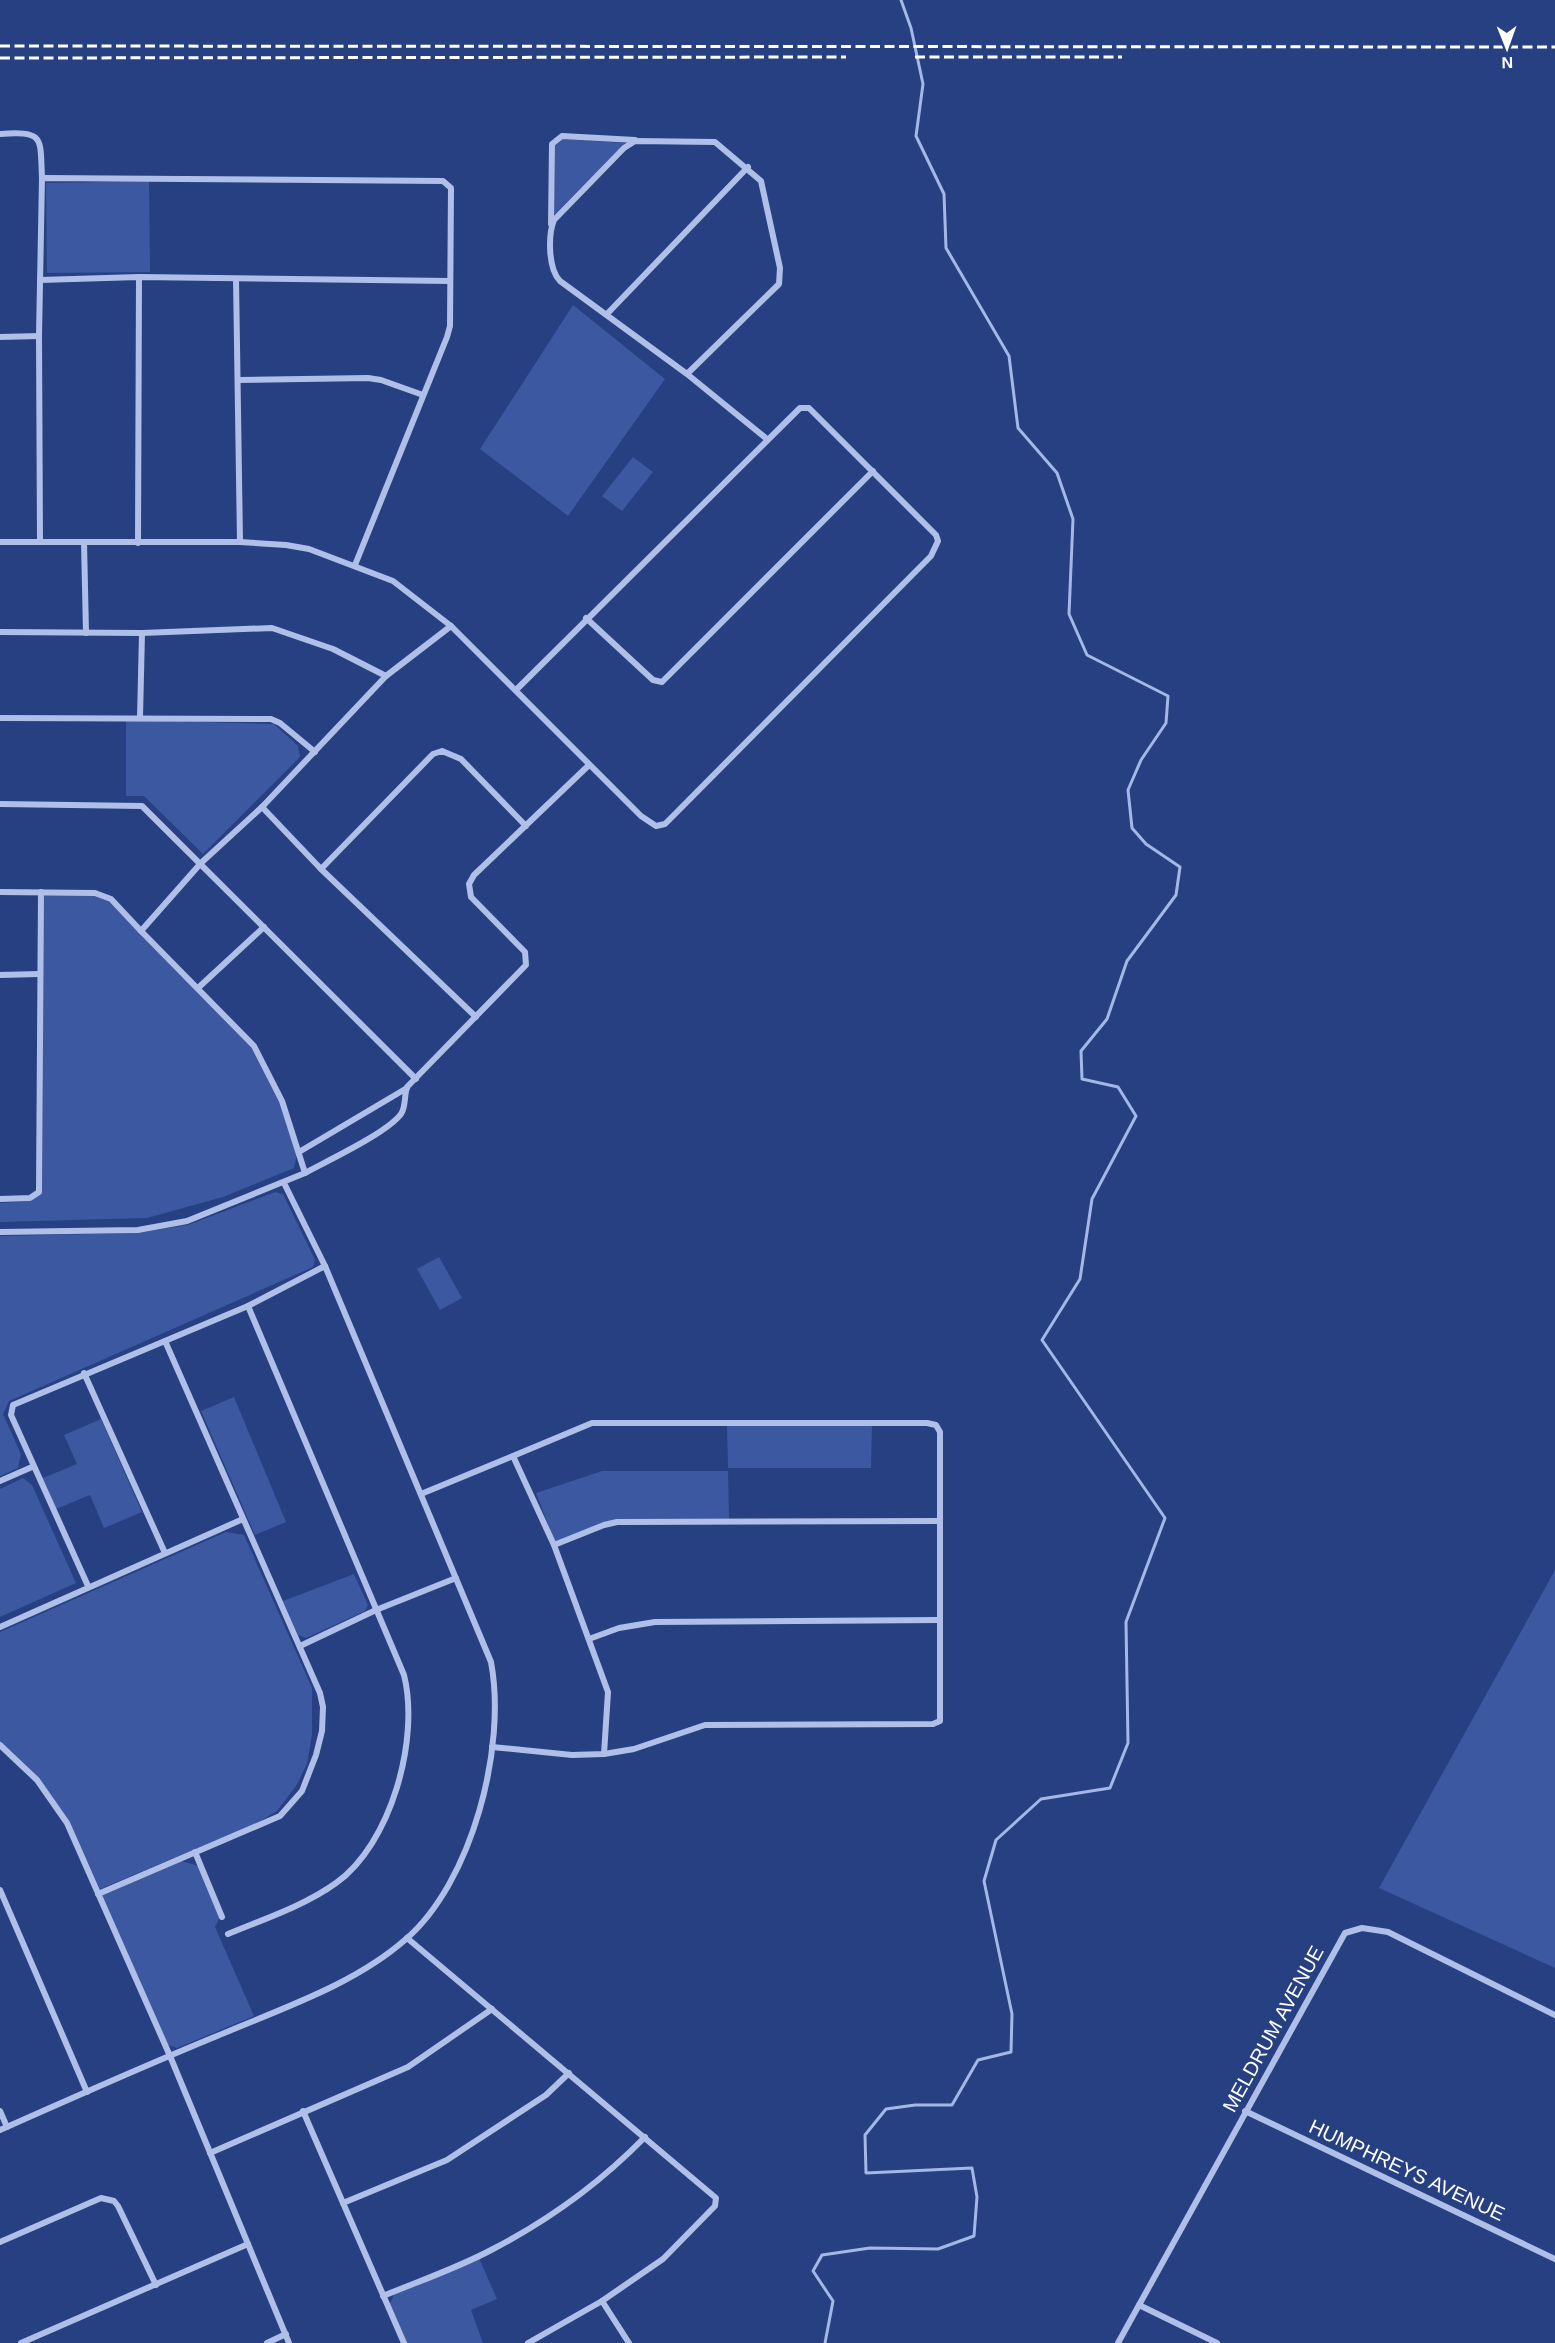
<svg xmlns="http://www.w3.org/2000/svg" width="1555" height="2343" viewBox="0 0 1555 2343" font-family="Arial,sans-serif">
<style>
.green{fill:#3b58a0}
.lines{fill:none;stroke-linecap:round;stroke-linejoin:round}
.stream{stroke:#a3b8e7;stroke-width:3}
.minor{stroke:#afbfe7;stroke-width:6}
.rail{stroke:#fff;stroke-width:3;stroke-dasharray:10 4.5;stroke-linecap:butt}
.labels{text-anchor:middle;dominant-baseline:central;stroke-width:6;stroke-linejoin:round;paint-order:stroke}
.street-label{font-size:20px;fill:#fff;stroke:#264082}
</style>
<rect width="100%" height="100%" fill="#264082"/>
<!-- green -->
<g class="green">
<polygon points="563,139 625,143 554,215 555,146"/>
<polygon points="149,181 150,272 47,273 46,183"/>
<polygon points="573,305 665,379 568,516 480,449"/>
<polygon points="633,457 653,472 622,511 602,496"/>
<polygon points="126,720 274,724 298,746 300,757 203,854 144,796 126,796"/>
<polygon points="43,894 95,895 109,901 252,1047 280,1102 297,1154 294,1168 223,1197 147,1218 0,1222 0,1203 31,1201 42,1192"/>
<polygon points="275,1192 283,1194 315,1260 313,1267 9,1401 3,1414 21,1454 18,1468 0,1476 0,1236 137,1233 188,1225"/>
<polygon points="439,1257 462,1298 440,1310 417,1269"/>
<polygon points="234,1397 286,1522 255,1535 201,1411"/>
<polygon points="101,1419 142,1512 104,1528 90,1495 56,1509 43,1478 77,1464 64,1435"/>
<polygon points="727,1426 872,1426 871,1468 728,1468"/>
<polygon points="602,1471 728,1471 729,1519 616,1520 555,1542 536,1493"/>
<polygon points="23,1478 32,1485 76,1583 0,1617 0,1489"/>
<path d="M226,1532L244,1535L312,1688V1735L307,1764L296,1786L277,1811L257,1823L100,1889C71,1825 55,1789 0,1742V1632Z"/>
<polygon points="1555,1570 1555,1968 1379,1888"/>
<polygon points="354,1574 368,1605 365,1611 306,1638 298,1635 283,1601"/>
<polygon points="181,1861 199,1866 220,1917 215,1927 254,2016 177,2048 168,2045 101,1896"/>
<polygon points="479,2258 497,2299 471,2310 483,2343 407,2343 390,2304 394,2294"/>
</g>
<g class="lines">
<!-- stream -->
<polyline class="stream" points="825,2343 833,2301 813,2271 822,2255 870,2248 938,2249 974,2236 977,2197 972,2168 866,2173 865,2135 886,2109 915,2105 952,2105 978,2060 1011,2052 1012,2014 984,1881 996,1840 1041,1799 1110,1788 1128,1743 1126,1622 1165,1518 1042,1340 1080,1279 1092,1199 1136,1116 1118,1087 1082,1079 1081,1051 1107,1019 1127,961 1176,895 1180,867 1146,844 1132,828 1128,790 1141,760 1166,723 1168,696 1087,655 1069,614 1073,519 1057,473 1018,428 1009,356 946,248 944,194 916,136 923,84 911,28 901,0"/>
<!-- minor -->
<g class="minor">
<path d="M0,134C45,131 40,137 42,178"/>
<polyline points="551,224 552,144 562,136 635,140"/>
<polyline points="236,279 240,542"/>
<polyline points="40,280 139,277 449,281"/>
<polyline points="607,314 748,167"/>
<polyline points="0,337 39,336"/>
<path d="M687,374L779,284L780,268L761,181L715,142L635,141L624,148L554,220C548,235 548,269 560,281L687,374L767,439"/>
<polyline points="239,380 368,378 381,380 423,395"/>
<polyline points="0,542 240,542 286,545 309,549 393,581 451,626 641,816 656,826 665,824 672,817 931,556 938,541 936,535 809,408 800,408 516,690"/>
<polyline points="40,542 39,336 42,178 443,181 451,188 450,326 447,337 355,565"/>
<polyline points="84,542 86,633"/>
<polyline points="138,543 139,277"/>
<polyline points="586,618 653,680 662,682 873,471"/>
<path d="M451,626L386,676L262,807L201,863L141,931L254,1046L282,1101L305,1173C327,1161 387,1133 401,1114C406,1107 404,1096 407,1087L526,965L525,952L471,897L469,884L474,875L589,765"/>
<polyline points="0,632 142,633 272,628 333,649 386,676"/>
<polyline points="140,717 142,633"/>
<polyline points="0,718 271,719 280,723 315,752"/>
<polyline points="0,804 142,806 416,1079"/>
<polyline points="262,807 321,869"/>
<polyline points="0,892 95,893 111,899 141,931"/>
<polyline points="0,975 39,974"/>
<polyline points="198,988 264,927"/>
<polyline points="476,1017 321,869 433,754 442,751 461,759 526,826"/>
<polyline points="299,1152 407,1088"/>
<polyline points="0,1199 30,1198 39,1192 41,892"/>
<polyline points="0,1232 138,1230 187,1221 305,1173"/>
<polyline points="84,1373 165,1553"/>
<polyline points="513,1456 592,1423 927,1423 936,1425 940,1432 940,1721 933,1724 705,1725 634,1749 604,1754"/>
<polyline points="0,1481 32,1467"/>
<polyline points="421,1494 513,1456 554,1545 608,1692 604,1754 572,1755 492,1747"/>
<polyline points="554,1545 604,1525 617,1522 940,1521"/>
<polyline points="88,1586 11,1415 13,1405 248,1306 325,1266"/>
<polyline points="0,1627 243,1519"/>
<polyline points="589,1639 619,1628 655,1622 940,1620"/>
<polyline points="300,1646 376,1610 456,1578"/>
<polyline points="0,1745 37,1780 67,1823 170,2056 289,2343"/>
<polyline points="195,1852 222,1917"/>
<polyline points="0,1890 87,2092"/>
<polyline points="98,1894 280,1816 302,1791 316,1755 322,1731 323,1707 320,1693 165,1341"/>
<path d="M228,1934C264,1919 304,1906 336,1883C391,1844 420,1739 404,1675L248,1306"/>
<polyline points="407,1938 716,2198 715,2206 663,2259 602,2301 528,2343"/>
<polyline points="0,2111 7,2127"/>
<polyline points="303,2111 404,2343"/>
<polyline points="1245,2111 1555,2259"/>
<path d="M0,2130C72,2098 144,2066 217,2036C280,2009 354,1985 406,1939C472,1882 507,1747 491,1662L325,1266L284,1183"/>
<polyline points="210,2153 408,2067 492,2009"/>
<polyline points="343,2203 447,2160 546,2095 569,2073"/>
<polyline points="0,2242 101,2198 114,2201 118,2206 156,2285"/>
<path d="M383,2296C419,2281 458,2268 493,2249C549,2220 601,2182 645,2137"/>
<polyline points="602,2301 629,2343"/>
<polyline points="1139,2305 1217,2343"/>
<polyline points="21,2343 248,2244"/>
<polyline points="267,2343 286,2334"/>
<polyline points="1118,2343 1345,1933 1362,1928 1388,1932 1555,2015"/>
</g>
<!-- rail -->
<g class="rail">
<polyline points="0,46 1555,47"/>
<polyline points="915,57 1122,57"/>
<polyline points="0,58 846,57"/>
</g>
</g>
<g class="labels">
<!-- street labels -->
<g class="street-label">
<text transform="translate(1273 2029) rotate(-61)">MELDRUM AVENUE</text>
<text transform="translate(1407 2170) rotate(25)">HUMPHREYS AVENUE</text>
</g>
</g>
<!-- north arrow -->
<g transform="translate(1507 48) rotate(179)" stroke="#264082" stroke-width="4.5" paint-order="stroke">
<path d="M0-4.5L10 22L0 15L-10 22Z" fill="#ffffff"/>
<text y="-9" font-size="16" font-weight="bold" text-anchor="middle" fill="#ffffff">N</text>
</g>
</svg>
